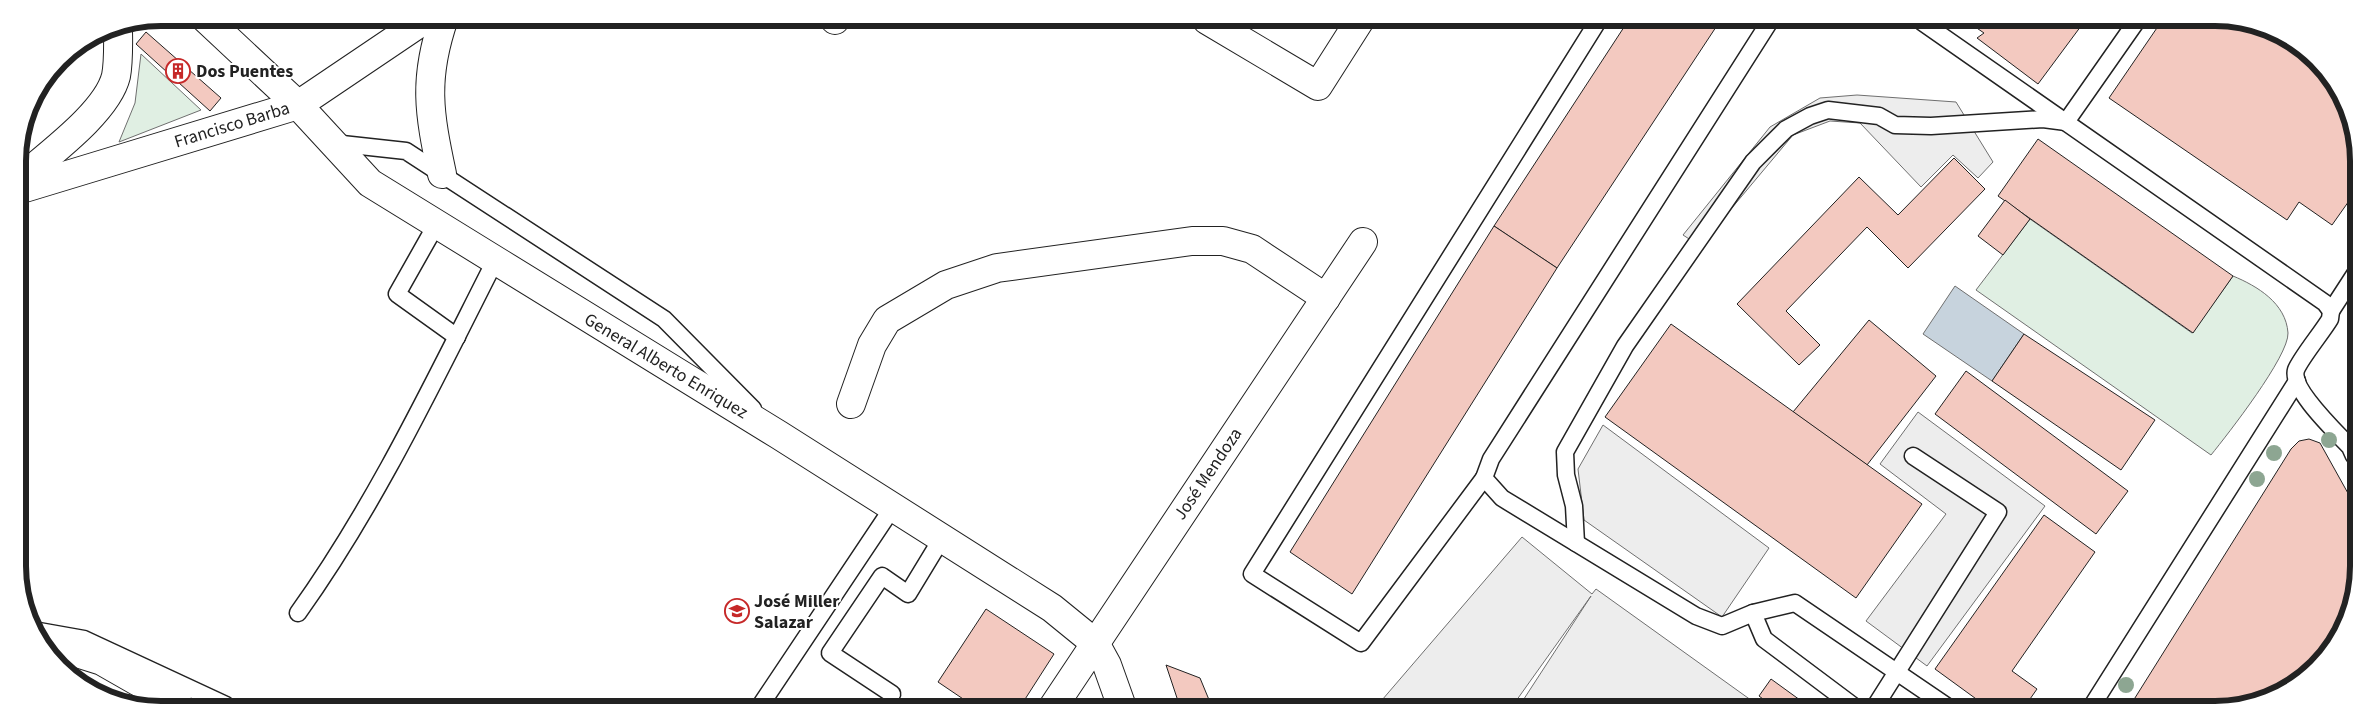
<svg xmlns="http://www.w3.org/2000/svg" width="2376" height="727" viewBox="0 0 2376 727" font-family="'Source Sans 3',sans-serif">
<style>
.green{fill:#e0efe3;stroke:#6f6f6f}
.parking{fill:#ededed;stroke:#6f6f6f}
.water{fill:#c7d3dd;stroke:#6f6f6f}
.building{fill:#f3c9c0;stroke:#222}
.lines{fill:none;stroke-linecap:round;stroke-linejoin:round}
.service-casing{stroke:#222;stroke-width:19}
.minor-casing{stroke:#222;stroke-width:30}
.primary-casing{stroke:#222;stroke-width:30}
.service{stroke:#fff;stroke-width:16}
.minor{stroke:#fff;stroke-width:28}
.primary{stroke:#fff;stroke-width:28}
.tree{fill:#8da692}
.labels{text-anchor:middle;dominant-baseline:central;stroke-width:4;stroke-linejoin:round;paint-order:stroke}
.poi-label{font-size:18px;font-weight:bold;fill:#222;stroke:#fff;text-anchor:start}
.street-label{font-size:18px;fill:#222;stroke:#fff}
.rim{fill:none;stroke:#222;stroke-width:6}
</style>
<rect width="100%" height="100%" fill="#fff"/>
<!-- green -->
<g class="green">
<polygon points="141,54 201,110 119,142 135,103"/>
<path d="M2030,219L2192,333L2233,276C2257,286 2286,303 2288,333C2289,356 2228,434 2211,455L1976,290Z"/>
</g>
<!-- parking -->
<g class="parking">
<polygon points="1857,95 1956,102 1993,162 1978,178 1953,155 1921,187 1860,123 1830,121 1793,135 1700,246 1683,235 1770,127 1820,98"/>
<polygon points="1918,412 2045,506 1927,666 1866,621 1946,514 1880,464"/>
<polygon points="1603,425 1769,548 1722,617 1584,520 1578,469"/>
<polygon points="1522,537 1592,594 1596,589 1762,708 1518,708 1591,596 1511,708 1376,707"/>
</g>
<!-- water -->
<polygon class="water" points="1955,286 2024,334 1992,381 1923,334"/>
<!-- building -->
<g class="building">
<polygon points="1628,21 1720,21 1557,268 1494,226"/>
<polygon points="1968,22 2084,22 2038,84 1977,38 1984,33"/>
<polygon points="2161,22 2252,22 2317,63 2312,70 2331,84 2356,133 2356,191 2332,225 2299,202 2287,220 2109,98"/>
<polygon points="146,32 221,98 210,111 136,44"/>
<polygon points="2038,139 2233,276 2193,333 1998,196"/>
<polygon points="1954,158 1985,189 1908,268 1867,227 1786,311 1820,345 1799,365 1737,304 1859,177 1898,215"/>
<polygon points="2005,200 2030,219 2003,255 1978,236"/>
<polygon points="1494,226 1557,268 1352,594 1290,552"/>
<polygon points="1869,320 1936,376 1867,465 1793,412"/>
<polygon points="1671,324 1922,504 1856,598 1605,417"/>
<polygon points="2024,334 2155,420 2121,470 1992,381"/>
<polygon points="1966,371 2128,491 2096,534 1935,414"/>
<polygon points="2309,439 2320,443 2354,504 2354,603 2309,674 2270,699 2224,709 2128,709 2291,449 2299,441"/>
<polygon points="2044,515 2095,552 2012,671 2037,689 2023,709 1990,709 1935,669"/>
<polygon points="986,609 1054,654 1020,707 975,707 938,682"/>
<polygon points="1166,665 1200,678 1212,707 1180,707"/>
<polygon points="1771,679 1811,708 1775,708 1759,696"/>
</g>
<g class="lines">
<defs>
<g id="service">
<polyline points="1770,21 1491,459 1484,478 1502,498 1696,616 1722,626 1753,613 1795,603 1951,709"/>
<path d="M1922,22L2325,303L2331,311L2330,319C2323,331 2300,359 2296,370C2290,389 2337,433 2350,447L2354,456"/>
<polyline points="333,143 406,151 664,319 753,409"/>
<polyline points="436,225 397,294 457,337"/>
<polyline points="2331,311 2355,274"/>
<polyline points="1484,478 1361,643 1252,574 1598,21"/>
<polyline points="1576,543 1574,506 1566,475 1565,452 1625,346 1753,162 1786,129 1810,116 1828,110 1879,116 1895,125 1931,126 2043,119 2066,122 2136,22"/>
<path d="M298,613C376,504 434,381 495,261"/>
<polyline points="1753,613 1764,639 1856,708"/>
<polyline points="39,631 84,639 226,705"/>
<polyline points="892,694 830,653 882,576 908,594 942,538"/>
<polyline points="760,706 893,507"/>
<polyline points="1874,708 1998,512 1913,456"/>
<polyline points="2090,709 2297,381"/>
</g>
<g id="minor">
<polyline points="834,19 835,20"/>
<polyline points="1207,20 1318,86 1360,20"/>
<path d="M442,174C429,113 423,79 444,18"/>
<polyline points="18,190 298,105 427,18"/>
<polyline points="851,404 872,345 887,320 946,285 997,268 1192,241 1223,241 1252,249 1326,298"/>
<polyline points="1053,707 1363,242"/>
</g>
<g id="primary">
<polyline points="205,18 298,105 370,183 779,435 1052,608 1095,643 1107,665 1122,707"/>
<path d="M18,181C46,156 107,113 116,76C119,60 118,42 118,26"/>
<polyline points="45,643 102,661 179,705"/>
</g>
</defs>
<!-- service casing -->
<use href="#service" class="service-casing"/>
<!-- minor casing -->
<use href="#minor" class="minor-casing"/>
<!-- primary casing -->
<use href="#primary" class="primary-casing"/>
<!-- service -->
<use href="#service" class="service"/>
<!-- minor -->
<use href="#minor" class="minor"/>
<!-- primary -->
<use href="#primary" class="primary"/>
</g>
<!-- trees -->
<g class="tree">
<circle cx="2329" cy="440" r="8"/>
<circle cx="2274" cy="453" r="8"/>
<circle cx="2257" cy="479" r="8"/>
<circle cx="2126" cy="685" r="8"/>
</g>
<!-- icons -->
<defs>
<symbol id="building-ring" viewBox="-11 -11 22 22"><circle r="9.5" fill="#fff" stroke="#c62828" stroke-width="1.5"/><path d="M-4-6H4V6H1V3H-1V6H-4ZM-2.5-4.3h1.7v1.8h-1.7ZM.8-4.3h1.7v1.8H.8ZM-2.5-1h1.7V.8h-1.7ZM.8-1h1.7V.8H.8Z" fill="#c62828"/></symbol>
<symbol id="university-ring" viewBox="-11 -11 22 22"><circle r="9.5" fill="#fff" stroke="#c62828" stroke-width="1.5"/><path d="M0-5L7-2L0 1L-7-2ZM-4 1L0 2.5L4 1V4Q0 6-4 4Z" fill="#c62828"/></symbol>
</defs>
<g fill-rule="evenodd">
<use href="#building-ring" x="164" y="57" width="28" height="28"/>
<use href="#university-ring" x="723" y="597" width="28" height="28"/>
</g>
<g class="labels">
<!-- poi labels -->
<g class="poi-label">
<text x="196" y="71">Dos Puentes</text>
<text x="754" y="601">José Miller<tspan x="754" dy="21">Salazar</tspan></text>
</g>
<!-- street labels -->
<g class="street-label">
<text transform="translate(232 125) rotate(-17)">Francisco Barba</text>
<text transform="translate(666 366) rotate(31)">General Alberto Enriquez</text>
<text transform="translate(1208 474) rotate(-56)">José Mendoza</text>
</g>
</g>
<!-- crop -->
<path d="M0 0H2376V727H0ZM161 26H2215A135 135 0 0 1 2350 161V566A135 135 0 0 1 2215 701H161A135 135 0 0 1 26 566V161A135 135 0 0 1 161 26Z" fill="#fff" fill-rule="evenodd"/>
<path class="rim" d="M161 26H2215A135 135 0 0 1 2350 161V566A135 135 0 0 1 2215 701H161A135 135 0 0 1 26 566V161A135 135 0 0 1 161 26Z"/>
</svg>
